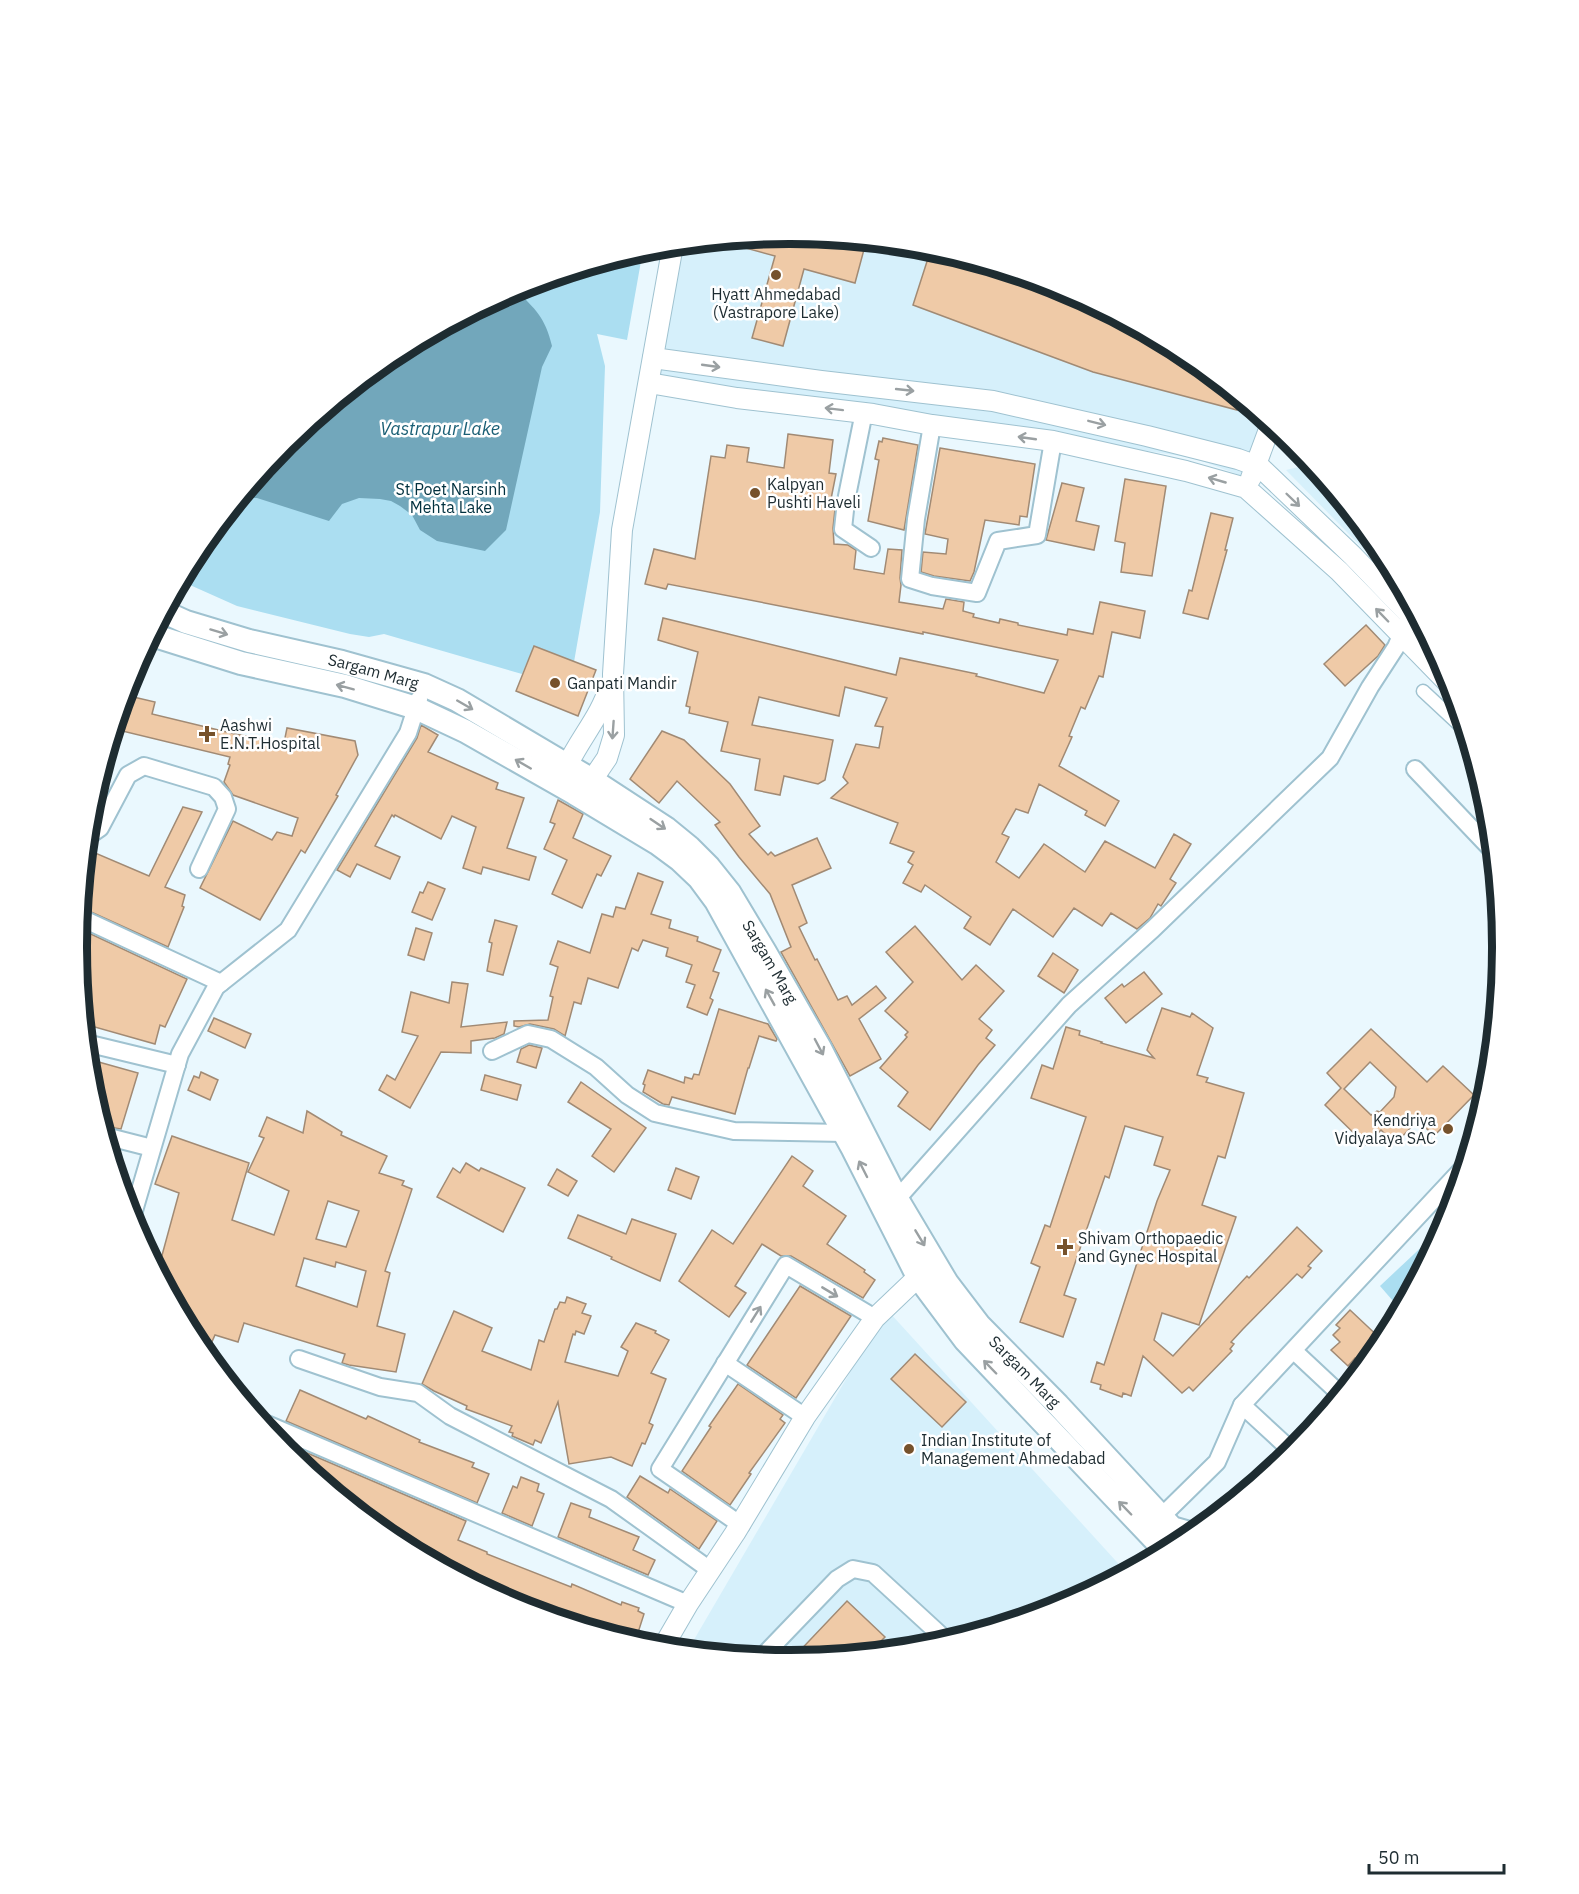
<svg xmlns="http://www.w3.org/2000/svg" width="1579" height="1894" viewBox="0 0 1579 1894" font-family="'IBM Plex Sans',sans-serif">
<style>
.built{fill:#d6f0fb}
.green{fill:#abdef1}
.water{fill:#72a7bb}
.building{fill:#efcaa7;stroke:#a18a74;stroke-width:1.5;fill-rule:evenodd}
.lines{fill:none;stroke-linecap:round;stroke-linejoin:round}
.pedestrian-casing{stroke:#9fc2d0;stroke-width:15}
.minor-casing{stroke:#9fc2d0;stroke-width:20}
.tertiary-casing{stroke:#9fc2d0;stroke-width:22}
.secondary-casing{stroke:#9fc2d0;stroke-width:26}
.pedestrian{stroke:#fff;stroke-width:12}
.minor{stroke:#fff;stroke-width:16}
.tertiary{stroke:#fff;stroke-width:20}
.secondary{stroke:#fff;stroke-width:22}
.oneway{stroke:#9aa0a2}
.poi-dot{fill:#76522c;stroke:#fff;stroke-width:2}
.labels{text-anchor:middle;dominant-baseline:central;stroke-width:5;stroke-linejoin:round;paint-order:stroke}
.poi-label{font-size:16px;fill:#1e2c31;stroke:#fff;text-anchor:start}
.park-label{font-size:16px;fill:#00303e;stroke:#fff}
.street-label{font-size:16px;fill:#1e2c31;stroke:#fff}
.water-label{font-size:18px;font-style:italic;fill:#195e74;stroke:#fff}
.rim{fill:none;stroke:#1e2c31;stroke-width:8}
</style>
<rect width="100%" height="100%" fill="#eaf8fe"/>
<!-- built -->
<g class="built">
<polygon points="790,234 929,248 1063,288 1186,354 1276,428 1250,479 1194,458 654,377 677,245"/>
<polygon points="1311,464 1383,551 1400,584 1399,585 1286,470"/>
<polygon points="890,1313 1126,1572 1062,1606 928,1646 789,1660 688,1650 877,1326"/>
</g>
<!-- green -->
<g class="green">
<polygon points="643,250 627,340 597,334 605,366 600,512 574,662 534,646 522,674 384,634 369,637 350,634 237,606 181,581 197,551 286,443 394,354 517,288"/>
<polygon points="1446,1224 1400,1309 1380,1286"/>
</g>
<!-- water -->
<path class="water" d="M515,289C536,310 545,317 552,346L542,367L506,530L485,551L437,541L420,530L412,515L400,506L391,501L380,499L359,498L342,504L329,521L257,498H240L286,443L394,354Z"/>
<!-- building -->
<g class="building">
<polygon points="790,234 866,242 855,283 804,269 783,346 752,338 775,256 724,242"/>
<polygon points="931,249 1063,288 1186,354 1240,399 1237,410 1093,372 913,305"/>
<polygon points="788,434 833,440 829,473 836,474 831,499 836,500 833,528 834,544 848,545 856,550 854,569 884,574 888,549 902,550 900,578 901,585 899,602 943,609 946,599 964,602 963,611 974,614 973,617 999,623 1000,619 1018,623 1018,625 1067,635 1068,629 1093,634 1100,602 1145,611 1140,638 1112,632 1103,677 1099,676 1085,709 1081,707 1069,736 1072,737 1059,766 1119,801 1105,826 1085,815 1087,811 1039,784 1028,813 1016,809 1002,834 1009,837 996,862 1019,878 1044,844 1085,872 1105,841 1155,868 1174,834 1191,844 1170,879 1176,883 1161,906 1158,904 1150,918 1137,929 1111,913 1102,926 1074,908 1053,937 1013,909 990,945 964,928 971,917 925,885 921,892 903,883 913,865 908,862 914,852 890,843 898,823 831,798 848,783 843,777 856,744 879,748 883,727 875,726 887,698 845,687 839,716 759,697 752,725 833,740 825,780 818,784 784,776 780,795 755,790 760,759 721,751 728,722 689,713 690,707 686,706 698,652 658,640 663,618 896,675 900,658 977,674 976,676 1044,693 1058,660 923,632 923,634 668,584 666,589 645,584 654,549 695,559 711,456 725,458 727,445 749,448 747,462 784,468"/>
<polygon points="883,438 918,445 904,530 868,521 879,460 875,459 879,441 882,442"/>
<polygon points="940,448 1035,464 1027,517 1020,516 1019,525 985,520 974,572 970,581 934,576 921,572 923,552 946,554 948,539 925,534"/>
<polygon points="1125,479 1166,486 1152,576 1121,572 1125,543 1115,541"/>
<polygon points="1062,483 1084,488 1076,521 1099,526 1094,550 1046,540"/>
<polygon points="1211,513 1233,518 1225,550 1227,550 1208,619 1183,613 1189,590 1192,591"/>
<polygon points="1366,625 1385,645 1378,656 1345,686 1324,664"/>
<polygon points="534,646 596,670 578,716 516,691"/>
<polygon points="125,695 155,702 152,714 235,734 284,743 287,728 355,741 358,755 336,795 338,796 305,853 301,850 260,920 200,888 233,821 272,840 277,832 292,836 298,818 233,795 224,782 230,765 228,764 230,757 114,729"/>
<polygon points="421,725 438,735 428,752 498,783 496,789 524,798 507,848 536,857 529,880 483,867 481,874 463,868 476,827 452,816 441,839 395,815 394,817 392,815 375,846 400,857 390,879 357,864 350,877 337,870 417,738"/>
<polygon points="662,731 684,740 730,784 760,826 749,834 768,855 771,852 775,856 817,838 831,868 792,885 807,923 799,927 815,960 817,959 838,1000 847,996 852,1005 876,986 886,998 859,1019 881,1059 850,1076 781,952 791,947 770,894 739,857 715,825 720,822 677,781 659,803 630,779"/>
<polygon points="558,800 583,814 573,838 611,856 601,876 597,874 582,908 552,894 567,860 544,849 555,824 550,822"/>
<polygon points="183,807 202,812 165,887 185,895 182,906 184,907 168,947 80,907 86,849 149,876"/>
<polygon points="638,873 663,882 651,914 671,920 669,928 698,937 697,941 721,950 713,971 719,973 710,998 713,1000 707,1015 687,1007 695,985 686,982 692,965 666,956 668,948 643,940 638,951 632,948 618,988 588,978 581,1004 574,1002 565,1036 554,1029 530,1024 519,1027 514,1026 514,1021 548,1020 553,997 550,996 558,967 550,964 558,941 590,953 602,914 613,917 616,907 625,909"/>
<polygon points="428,882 445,889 432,920 412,912 420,892 423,893"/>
<polygon points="495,920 517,926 503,975 487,971 492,943 489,942"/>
<polygon points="915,926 962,980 976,965 1004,991 979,1019 992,1030 986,1038 995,1045 978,1065 930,1130 898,1106 908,1092 880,1068 907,1037 905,1035 908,1032 885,1011 913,982 886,952"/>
<polygon points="78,928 187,979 165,1027 160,1025 155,1044 84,1024 76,947"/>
<polygon points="416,928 432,933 424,960 408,955"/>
<polygon points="1053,953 1078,970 1064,993 1038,976"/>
<polygon points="1144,972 1162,994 1126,1023 1105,998 1122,984 1124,987"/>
<polygon points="452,982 468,984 461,1027 507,1022 504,1034 495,1038 471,1041 471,1053 441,1052 410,1108 379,1090 387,1075 395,1080 418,1036 402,1032 411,992 449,1003"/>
<polygon points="1162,1008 1190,1017 1192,1013 1213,1028 1197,1075 1208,1078 1206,1082 1244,1093 1225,1158 1218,1156 1202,1205 1236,1217 1199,1325 1162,1313 1154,1340 1173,1356 1247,1276 1249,1278 1297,1227 1322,1251 1308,1266 1311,1268 1302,1278 1297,1274 1243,1329 1231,1342 1234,1344 1230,1349 1232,1351 1193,1391 1189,1387 1182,1393 1143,1356 1131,1396 1123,1393 1122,1397 1100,1389 1101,1385 1091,1382 1097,1362 1104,1365 1157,1201 1170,1170 1154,1165 1163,1137 1125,1126 1109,1178 1105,1176 1064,1295 1076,1299 1063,1337 1020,1322 1040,1267 1031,1263 1045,1225 1050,1227 1086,1117 1031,1098 1042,1065 1053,1069 1066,1027 1080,1031 1079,1035 1102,1042 1101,1043 1154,1058 1147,1050"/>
<polygon points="719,1009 768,1024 777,1039 776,1041 759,1036 749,1068 748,1068 735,1114 672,1097 669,1105 663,1104 643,1092 645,1085 643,1084 648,1070 684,1083 685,1077 692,1079 694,1074 699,1075"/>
<polygon points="214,1018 251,1034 245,1048 208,1031"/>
<path d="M1371,1029L1427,1082L1443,1066L1474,1095L1434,1136L1418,1120L1395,1144L1381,1130L1366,1145L1325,1105L1341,1088L1327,1073ZM1370,1062L1396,1087L1394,1097L1380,1112L1377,1111L1371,1115L1344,1089Z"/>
<polygon points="529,1045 542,1048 536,1068 517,1062 521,1049"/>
<polygon points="88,1059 138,1073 121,1129 102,1126 96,1105 100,1090 90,1087"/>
<polygon points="201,1072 218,1080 210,1100 188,1090 194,1076 199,1078"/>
<polygon points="485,1075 521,1085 517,1100 481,1090"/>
<polygon points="581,1082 646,1128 614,1172 592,1156 611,1129 568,1102"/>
<path d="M307,1111L342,1132L341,1135L387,1156L379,1173L404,1181L402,1185L412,1189L385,1271L390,1273L377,1326L405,1334L396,1372L349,1365L342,1363L345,1354L244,1323L238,1342L215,1335L206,1355L196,1343L188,1327L192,1314L178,1309L158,1270L179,1193L155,1184L172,1136L249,1163L232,1220L274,1235L289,1191L248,1172L264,1138L259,1136L267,1117L303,1133ZM328,1201L359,1211L346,1247L316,1239ZM304,1258L335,1267L336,1262L366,1271L357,1307L296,1286Z"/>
<polygon points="792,1156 813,1171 803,1186 846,1216 827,1244 865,1270 864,1272 875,1280 863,1298 791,1256 781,1256 762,1244 735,1286 746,1293 729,1317 679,1281 712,1230 733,1244"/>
<polygon points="466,1163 479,1171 481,1168 497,1175 525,1188 503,1232 437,1197 453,1168 460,1173"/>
<polygon points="676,1168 699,1177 691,1199 668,1190"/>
<polygon points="557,1169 577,1181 568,1196 548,1185"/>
<polygon points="578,1215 626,1234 632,1219 676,1234 660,1281 611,1259 612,1257 568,1238"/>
<polygon points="800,1286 851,1316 796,1398 747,1365"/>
<polygon points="567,1297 586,1304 582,1313 591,1316 584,1334 576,1331 575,1335 573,1334 565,1362 618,1376 628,1351 621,1347 636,1323 656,1331 655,1333 669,1340 651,1373 666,1379 649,1423 653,1425 645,1444 642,1443 632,1466 611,1457 569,1464 558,1402 541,1443 535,1440 533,1445 512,1436 513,1433 509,1432 512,1426 466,1409 467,1406 434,1391 422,1384 454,1311 492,1328 482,1351 531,1370 539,1340 544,1342 555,1309 557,1309 560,1302 565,1303"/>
<polygon points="1350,1310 1383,1341 1368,1361 1366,1359 1362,1364 1355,1358 1348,1366 1331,1350 1340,1342 1333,1335 1340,1328 1336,1325"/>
<polygon points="915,1354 966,1402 942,1427 891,1379"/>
<polygon points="738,1384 783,1415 780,1419 785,1423 749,1473 751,1474 730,1505 682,1471 711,1427 709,1426"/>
<polygon points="300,1390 366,1419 368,1416 420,1440 419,1442 474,1463 472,1467 489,1474 477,1503 286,1421"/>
<polygon points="277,1440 466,1521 458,1540 487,1552 487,1554 571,1587 572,1584 621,1605 622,1602 639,1608 638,1611 644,1614 635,1642 606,1633 607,1631 549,1607 547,1614 487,1590 393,1540 285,1451"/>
<polygon points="640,1476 668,1493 670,1489 717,1521 699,1549 627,1497"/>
<polygon points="521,1477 539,1484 537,1491 544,1494 532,1526 502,1513 513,1486 517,1488"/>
<polygon points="571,1503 591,1510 589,1517 639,1537 633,1550 655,1560 648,1575 558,1537"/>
<polygon points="847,1601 885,1637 870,1652 791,1660"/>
</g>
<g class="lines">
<defs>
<polyline id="pedestrian" points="1423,691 1466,731"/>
<g id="minor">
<polyline points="864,412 846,501 843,529 871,548"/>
<polyline points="932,425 916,519 910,579 932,586 977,593 998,541 1037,535 1053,441"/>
<polyline points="1415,769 1493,851"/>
<polyline points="88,835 90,835 100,828 128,775 144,766 214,787 223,797 227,809 199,869"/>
<polyline points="79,917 221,983"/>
<polyline points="86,1043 177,1065"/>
<polyline points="492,1051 528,1034 551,1039 596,1067 627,1095 655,1113 734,1131 844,1133"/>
<polyline points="105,1136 152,1148"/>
<polyline points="889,1205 897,1199 1069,1005 1153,929 1330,758 1370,687 1396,647 1413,609"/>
<polyline points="131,1221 180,1054 216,987 288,930 408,733 419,699"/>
<polyline points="1294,1351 1340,1394"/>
<polyline points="299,1359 380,1387 418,1393 450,1416 611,1499 710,1570"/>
<polyline points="725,1363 805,1417"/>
<polyline points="1242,1405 1293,1452"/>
<polyline points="262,1422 688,1604"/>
<polyline points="1161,1517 1217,1462 1242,1405 1465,1166"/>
<polyline points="741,1525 660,1469 786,1265 875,1318"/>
<polyline points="762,1657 837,1579 853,1569 873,1573 947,1641"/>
</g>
<g id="tertiary">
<polyline points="653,358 821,381 993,401 1147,436 1238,459 1260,467 1353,556 1426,632"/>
<polyline points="649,383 737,398 873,414 932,425 1053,441 1186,471 1246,488 1339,571 1452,687"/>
<polyline points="1251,478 1271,424"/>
<path d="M565,779C564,774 565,771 567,766C580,738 601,716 610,685"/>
<polyline points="582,789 592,780 607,758 614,735 613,674 622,530 673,245"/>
<polyline points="663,1647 688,1604 735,1533 805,1417 875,1318 918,1277 930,1271"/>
</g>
<g id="secondary">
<path id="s1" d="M164,612L186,622L249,641L342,662L424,685L457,700L592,780L667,829L689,847L709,867L729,892L765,952L820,1048L897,1199L947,1283L979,1325L1058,1405L1172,1528L1193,1534"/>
<polyline points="152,635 241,663 345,686 416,708 465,731 574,793 657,843 680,860 699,878 716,901 853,1149 918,1277 965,1340 1156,1541 1161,1553"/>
</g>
</defs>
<!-- pedestrian casing -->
<use href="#pedestrian" class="pedestrian-casing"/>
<!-- minor casing -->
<use href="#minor" class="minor-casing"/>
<!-- tertiary casing -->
<use href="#tertiary" class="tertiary-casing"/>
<!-- secondary casing -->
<use href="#secondary" class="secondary-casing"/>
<!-- pedestrian -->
<use href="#pedestrian" class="pedestrian"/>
<!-- minor -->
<use href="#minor" class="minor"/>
<!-- tertiary -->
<use href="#tertiary" class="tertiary"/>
<!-- secondary -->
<use href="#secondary" class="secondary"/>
</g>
<!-- one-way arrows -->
<defs><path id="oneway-shaft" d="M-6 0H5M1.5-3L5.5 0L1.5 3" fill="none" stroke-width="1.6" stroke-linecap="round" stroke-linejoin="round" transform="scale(1.5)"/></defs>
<g class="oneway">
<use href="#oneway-shaft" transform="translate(711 366) rotate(8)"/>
<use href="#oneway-shaft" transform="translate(905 390) rotate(6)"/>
<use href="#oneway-shaft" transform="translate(834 409) rotate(-173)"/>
<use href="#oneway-shaft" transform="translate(1097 423) rotate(14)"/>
<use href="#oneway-shaft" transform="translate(1027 438) rotate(-172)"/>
<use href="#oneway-shaft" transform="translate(1217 480) rotate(-164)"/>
<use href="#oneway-shaft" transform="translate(1293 500) rotate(44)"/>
<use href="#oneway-shaft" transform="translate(1382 615) rotate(-134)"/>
<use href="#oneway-shaft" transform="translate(219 632) rotate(17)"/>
<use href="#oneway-shaft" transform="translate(345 687) rotate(-165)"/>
<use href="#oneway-shaft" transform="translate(465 705) rotate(30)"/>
<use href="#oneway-shaft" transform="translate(613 730) rotate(94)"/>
<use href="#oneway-shaft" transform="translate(523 764) rotate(-150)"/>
<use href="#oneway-shaft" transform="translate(658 824) rotate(34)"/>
<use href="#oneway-shaft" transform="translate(770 997) rotate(-119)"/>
<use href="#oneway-shaft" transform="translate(819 1047) rotate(62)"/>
<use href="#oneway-shaft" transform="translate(863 1169) rotate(-117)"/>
<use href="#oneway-shaft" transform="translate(920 1238) rotate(59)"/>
<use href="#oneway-shaft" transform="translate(830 1292) rotate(31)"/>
<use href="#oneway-shaft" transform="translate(756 1314) rotate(-58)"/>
<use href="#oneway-shaft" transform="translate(990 1367) rotate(-134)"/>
<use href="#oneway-shaft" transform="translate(1125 1508) rotate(-134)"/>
</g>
<!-- markers -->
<g class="poi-dot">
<circle cx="776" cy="275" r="6"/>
<circle cx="755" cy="493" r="6"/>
<circle cx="555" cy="683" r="6"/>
<path d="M204 725h6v6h6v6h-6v6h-6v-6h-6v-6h6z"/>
<circle cx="1448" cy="1129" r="6"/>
<path d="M1062 1238h6v6h6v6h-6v6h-6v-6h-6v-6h6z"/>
<circle cx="909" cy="1449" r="6"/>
</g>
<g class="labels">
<!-- poi labels -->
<g class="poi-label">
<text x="776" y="294" text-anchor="middle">Hyatt Ahmedabad<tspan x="776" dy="18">(Vastrapore Lake)</tspan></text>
<text x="767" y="484">Kalpyan<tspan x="767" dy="18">Pushti Haveli</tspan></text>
<text x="567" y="683">Ganpati Mandir</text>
<text x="220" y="725">Aashwi<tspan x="220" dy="18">E.N.T.Hospital</tspan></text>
<text x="1436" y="1120" text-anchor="end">Kendriya<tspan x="1436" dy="18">Vidyalaya SAC</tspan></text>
<text x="1078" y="1238">Shivam Orthopaedic<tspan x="1078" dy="18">and Gynec Hospital</tspan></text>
<text x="921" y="1440">Indian Institute of<tspan x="921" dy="18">Management Ahmedabad</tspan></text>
</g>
<!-- park labels -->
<g class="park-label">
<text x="451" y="489">St Poet Narsinh<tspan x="451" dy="18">Mehta Lake</tspan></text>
</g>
<!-- street labels -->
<g class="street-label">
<text stroke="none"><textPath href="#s1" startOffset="218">Sargam Marg</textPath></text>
<text stroke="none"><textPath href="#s1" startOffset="723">Sargam Marg</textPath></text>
<text stroke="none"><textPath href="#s1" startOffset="1208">Sargam Marg</textPath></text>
</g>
<!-- water labels -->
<g class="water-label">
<text x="440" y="428">Vastrapur Lake</text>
</g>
</g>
<!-- crop -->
<path d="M0 0H1579V1894H0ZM789 244H790A702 702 0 0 1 1492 946V948A702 702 0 0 1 790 1650H789A702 702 0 0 1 87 948V946A702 702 0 0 1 789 244Z" fill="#fff" fill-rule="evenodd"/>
<path class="rim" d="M789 244H790A702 702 0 0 1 1492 946V948A702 702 0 0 1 790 1650H789A702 702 0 0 1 87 948V946A702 702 0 0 1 789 244Z"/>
<!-- scale -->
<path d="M1369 1864v9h135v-9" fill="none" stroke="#1e2c31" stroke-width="3"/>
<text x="1378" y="1864" font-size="18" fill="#1e2c31" stroke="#ffffff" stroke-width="4.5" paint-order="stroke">50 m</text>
</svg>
